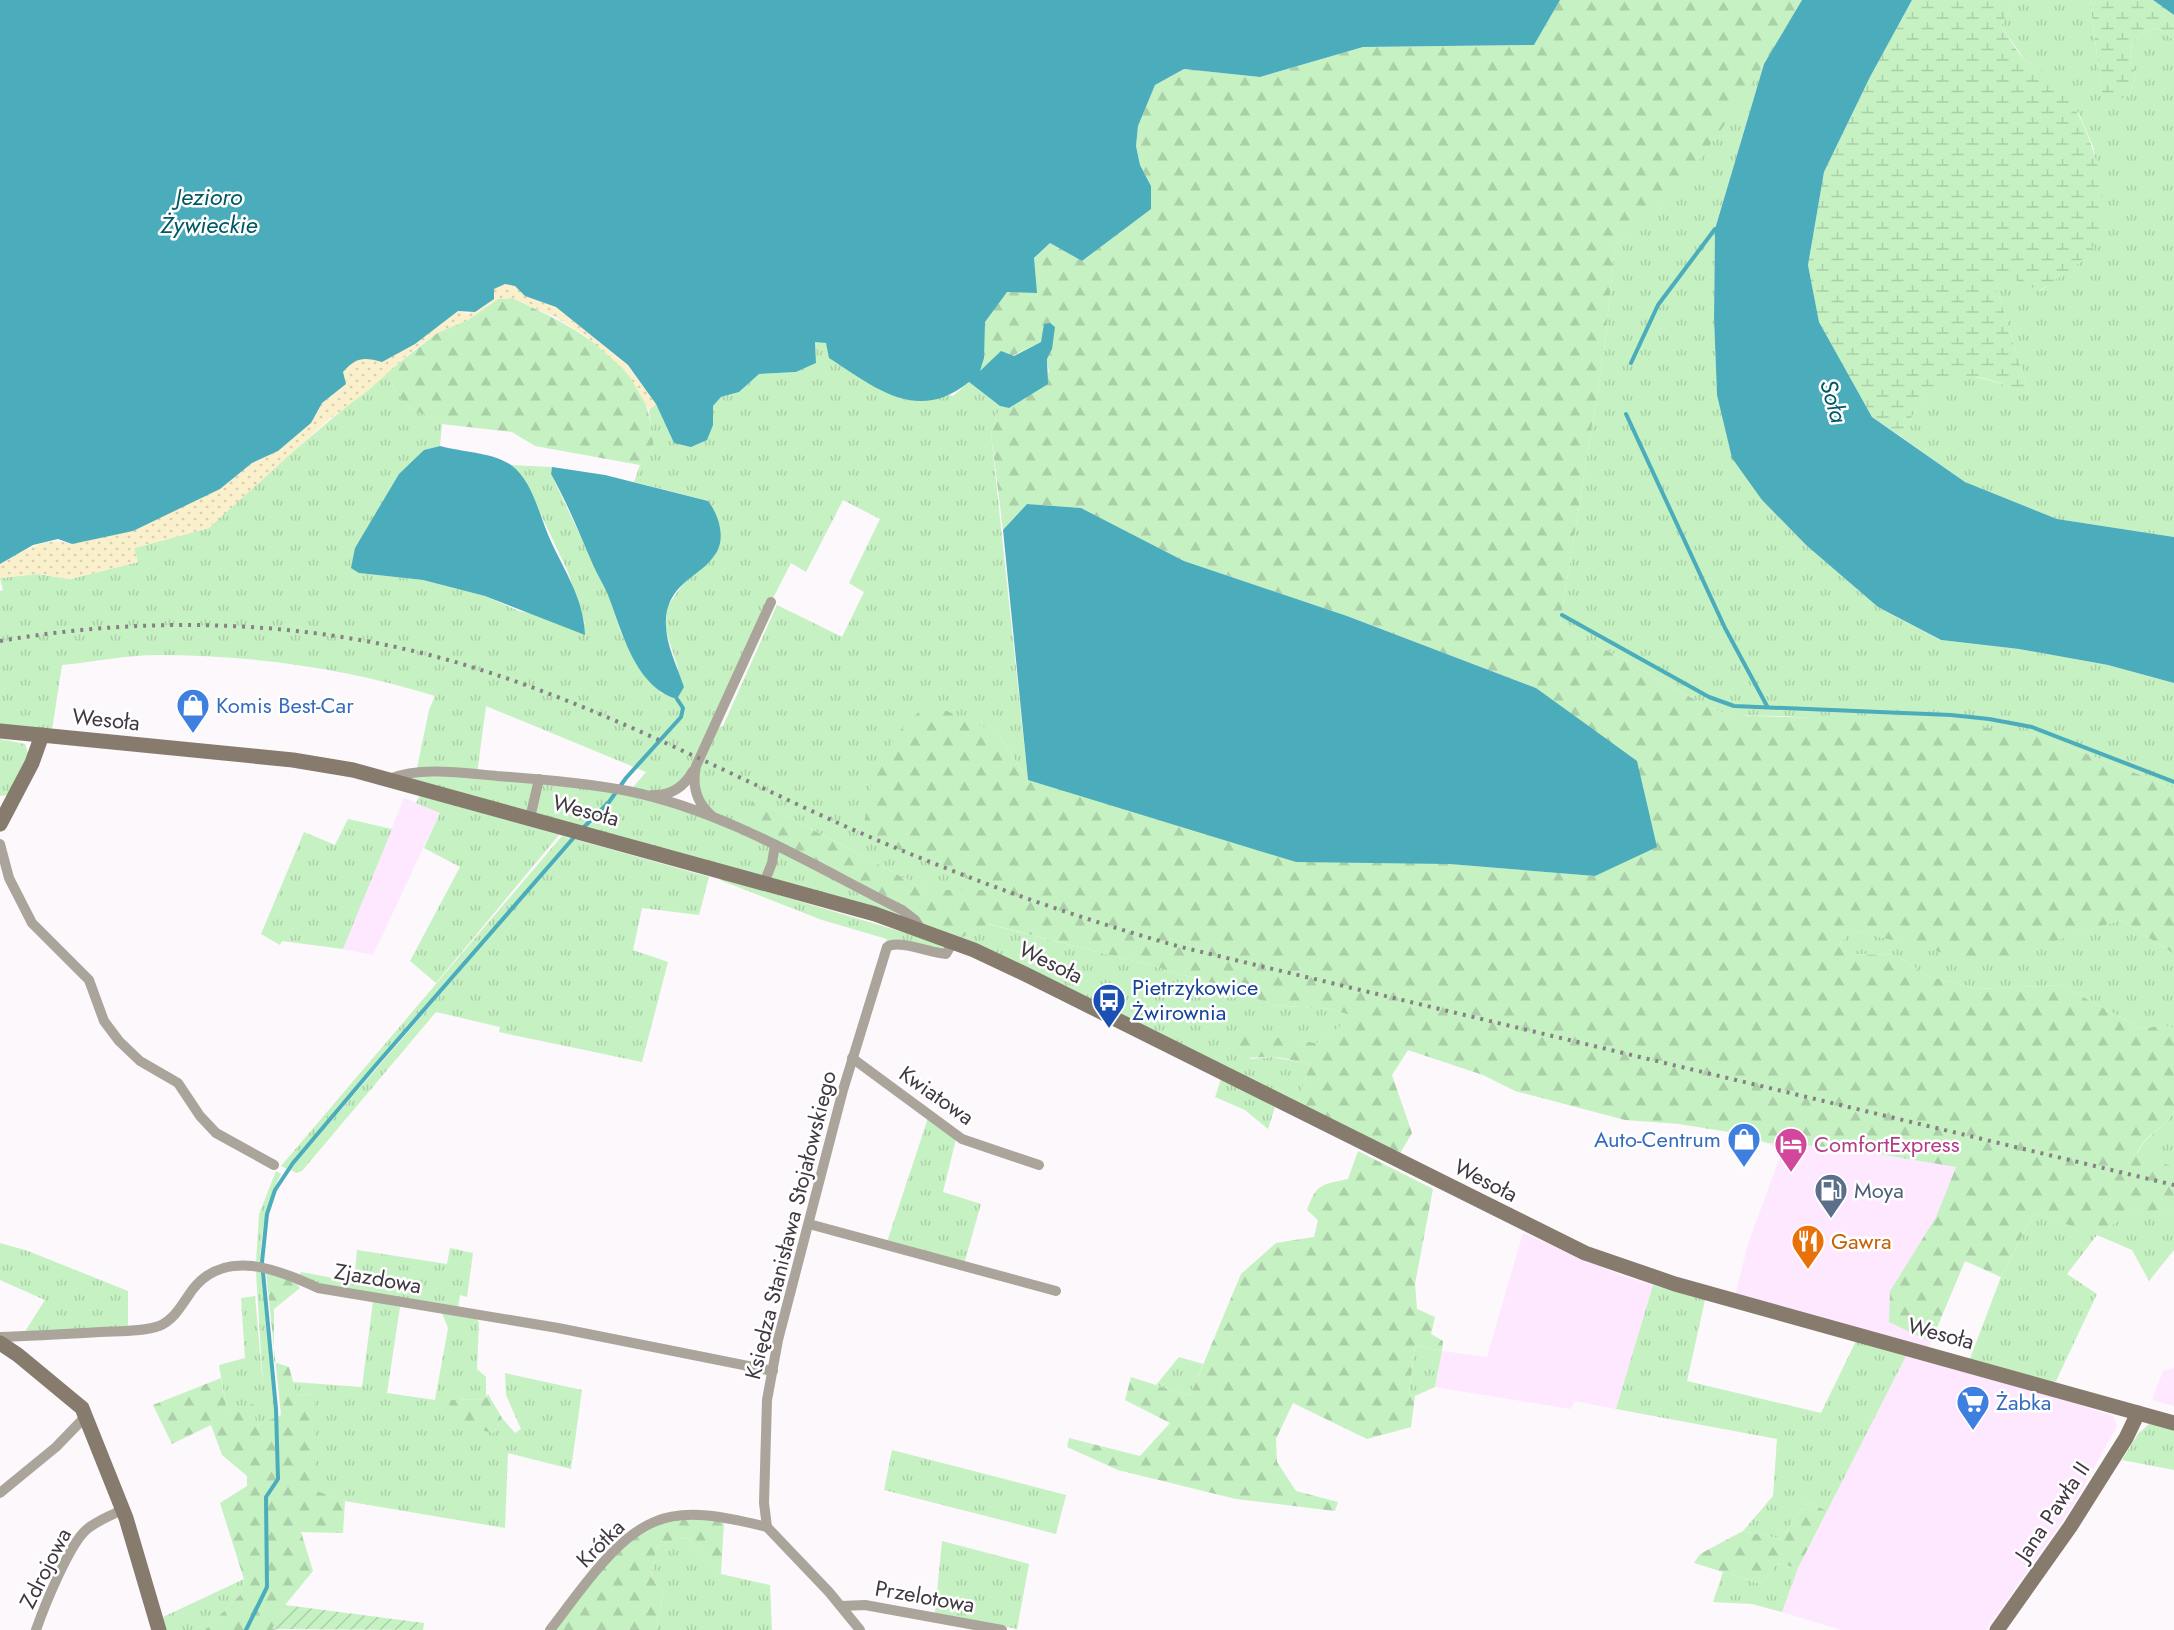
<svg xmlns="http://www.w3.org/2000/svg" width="2174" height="1630" viewBox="0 0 2174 1630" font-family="Jost,sans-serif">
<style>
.built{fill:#fee8ff}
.grass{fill:url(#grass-tufts);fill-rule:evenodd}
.forest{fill:url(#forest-firs)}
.wetland{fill:url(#wetland-marsh)}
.sand{fill:url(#sand-dots)}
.garden{fill:url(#garden-furrows)}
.water{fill:#4bacbc}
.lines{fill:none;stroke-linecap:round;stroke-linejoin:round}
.stream{stroke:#4bacbc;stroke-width:4}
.street{stroke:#aba49a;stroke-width:10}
.secondary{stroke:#867b6c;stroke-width:15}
.rail{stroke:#878087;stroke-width:4;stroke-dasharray:3 6;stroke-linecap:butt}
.labels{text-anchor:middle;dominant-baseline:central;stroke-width:5;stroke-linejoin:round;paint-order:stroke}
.shop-label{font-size:22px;fill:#366cbe;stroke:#fff;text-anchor:start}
.street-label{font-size:22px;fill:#413841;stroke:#fff}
.transit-label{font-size:22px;fill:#164399;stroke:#fff;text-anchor:start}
.hotel-label{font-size:22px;fill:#b23c85;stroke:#fff;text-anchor:start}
.service-label{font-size:22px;fill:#4e5e75;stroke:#fff;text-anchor:start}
.food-label{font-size:22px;fill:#c56008;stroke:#fff;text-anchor:start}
.water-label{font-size:24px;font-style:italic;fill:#015965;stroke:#fff}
</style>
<defs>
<pattern id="grass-tufts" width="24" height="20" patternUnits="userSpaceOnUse" patternTransform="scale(1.5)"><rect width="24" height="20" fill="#c6f1c2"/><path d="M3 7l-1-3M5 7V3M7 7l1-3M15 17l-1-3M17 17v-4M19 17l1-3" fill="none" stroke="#abcfa8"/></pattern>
<pattern id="forest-firs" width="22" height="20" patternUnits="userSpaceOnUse" patternTransform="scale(1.5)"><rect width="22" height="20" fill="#c6f1c2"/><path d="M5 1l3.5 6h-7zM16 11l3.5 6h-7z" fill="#abcfa8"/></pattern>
<pattern id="wetland-marsh" width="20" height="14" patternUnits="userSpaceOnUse" patternTransform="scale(1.5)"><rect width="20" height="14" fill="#c6f1c2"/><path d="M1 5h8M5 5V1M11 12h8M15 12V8" fill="none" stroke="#abcfa8"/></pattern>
<pattern id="sand-dots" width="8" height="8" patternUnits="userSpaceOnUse" patternTransform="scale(1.5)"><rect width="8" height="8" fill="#faf0cb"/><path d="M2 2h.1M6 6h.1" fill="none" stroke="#d8cfb0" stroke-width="1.8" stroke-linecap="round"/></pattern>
<pattern id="garden-furrows" width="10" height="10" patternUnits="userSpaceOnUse" patternTransform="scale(1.5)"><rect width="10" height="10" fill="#c6f1c2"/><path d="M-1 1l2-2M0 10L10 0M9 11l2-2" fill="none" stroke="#abcfa8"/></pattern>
</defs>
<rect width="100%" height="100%" fill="#fcf8fc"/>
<!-- built -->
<g class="built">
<polygon points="404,798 440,812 373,955 343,949"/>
<polygon points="1767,1143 1843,1148 1957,1167 1936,1217 1890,1291 1890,1322 1931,1342 1926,1353 1735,1296 1748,1244 1782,1151"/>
<polygon points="1523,1233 1623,1276 1653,1285 1616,1409 1574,1401 1571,1409 1435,1387 1442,1351 1487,1357"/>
<polygon points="1906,1356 2033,1390 2113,1416 2117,1426 2071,1509 1986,1630 1841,1630 1782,1612 1798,1568"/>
<polygon points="2174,1368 2174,1406 2152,1400 2163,1371"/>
</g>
<!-- grass -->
<g class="grass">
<path d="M2015,0H2090L2102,94L2129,96L2136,75L2130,59L2132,42L2143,33L2158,28L2174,40V537L2057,519L1965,482L1900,436C1916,407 1941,369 1980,378C1996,381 2013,388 2029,394L1996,286L2009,276L2041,291L2056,277L2082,261L2100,185L2093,146L2079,114L2057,82L2024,59L2001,26Z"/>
<polygon points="1764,64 1715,229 1714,318 1717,395 1762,500 1806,545 1878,607 1940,640 2019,649 2108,665 2174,683 2174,788 2038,735 1782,716 1727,715 1699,702 1560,624 1604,351 1615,246 1662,206 1706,150"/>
<path d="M815,341L826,343L830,358L953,396L969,382L1000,406L991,434L1028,780L998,733L996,890H927L754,799L915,920L389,779L465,775L416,773L429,710L435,696C346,668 251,655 158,655C126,655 93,662 62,665L52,730L0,731V591L3,590L0,578L38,574L70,579L138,562L134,548L209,528L264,476L385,374L405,405L442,424L440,446L424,450L387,498L355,548L359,573L423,580L485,596L519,611L585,624L568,572L526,483L511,465L552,467L551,474L608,594L621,633L636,661L662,694L678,668L665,628L668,606L680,588L695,571L708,501L634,482L640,465L653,446L649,410L656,404L674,443L713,425V406L721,397L739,392L759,374L796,372L816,363ZM843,500L880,519L849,583L864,592L842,637L777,605L723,726L716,728L771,602L791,563L806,572ZM486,706L646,772L629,792L477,774ZM693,779L713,819L645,795L673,792Z"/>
<polygon points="0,739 25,744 29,756 8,795 0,796"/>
<polygon points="420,795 559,835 436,983 410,961 460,867 424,848 440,813 416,803"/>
<polygon points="348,819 392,829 343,949 282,941 280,945 261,934 304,832 335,845"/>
<polygon points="562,836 571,839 312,1142 287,1169 281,1166"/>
<polygon points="574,839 709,877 699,915 642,908 633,950 668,962 642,1062 499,1032 500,1027 436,1012 302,1171 296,1173 290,1169"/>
<polygon points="721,878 943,944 944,948 941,951 885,944 887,939 822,920 720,880"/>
<polygon points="2121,920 2174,954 2174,1028 2163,1025 2142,1029 2061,985 1978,989 1928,976 1896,955 1850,954 1839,945 1851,930 1985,962"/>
<polygon points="987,924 1146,964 1229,988 1273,1005 1330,1009 1355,1016 1317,1043 1283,1039 1249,1059 1272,1057 1310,1064 1296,1110 953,942"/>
<polygon points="1221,1079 1275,1107 1268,1129 1245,1110 1215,1097"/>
<path d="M2174,1111V1167L2137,1155C2143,1135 2165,1130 2174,1111Z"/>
<polygon points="928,1118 956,1139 943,1192 981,1204 964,1264 887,1242"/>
<path d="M276,1171L281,1174C266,1203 261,1231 260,1264H256L259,1214Z"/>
<polygon points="2148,1209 2174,1211 2174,1250 2149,1281 2132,1250 2097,1235 2067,1274 2097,1294 2056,1381 2040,1384 1968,1364 2001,1277 2034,1213 2097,1234 2125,1217"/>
<polygon points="0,1243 28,1251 128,1291 128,1327 24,1333 45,1300 0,1280"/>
<polygon points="450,1248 473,1253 467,1297 460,1295 458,1308 318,1285 299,1276 301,1272 354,1282 357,1250 447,1264"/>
<polygon points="256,1272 261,1272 276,1418 256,1426 227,1411 219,1365 245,1358 241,1298 255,1296 263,1386"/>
<polygon points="1653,1285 1705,1300 1687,1381 1821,1413 1856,1341 1906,1356 1827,1511 1807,1501 1781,1539 1743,1531 1773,1496 1777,1439 1616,1409"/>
<polygon points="373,1301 400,1307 387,1393 435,1400 448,1328 442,1313 476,1319 479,1322 477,1369 486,1377 486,1399 451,1400 493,1433 502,1418 515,1433 521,1429 506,1395 505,1373 582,1390 571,1469 508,1453 505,1528 345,1501 314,1490 314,1393 297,1396 293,1382 362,1387"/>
<polygon points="1415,1345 1442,1351 1435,1387 1415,1396 1409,1394"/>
<polygon points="1179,1357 1203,1364 1190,1396 1156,1385"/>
<polygon points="2149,1424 2174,1429 2174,1470 2122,1460 2138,1434"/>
<polygon points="892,1450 1066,1495 1056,1534 884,1490"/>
<polygon points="685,1537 721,1574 770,1585 772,1630 656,1630 663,1594 651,1576 657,1546"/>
<polygon points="942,1541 1029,1564 1017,1629 935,1613"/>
<polygon points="1777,1563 1798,1568 1782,1612 1752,1604 1713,1602 1723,1572 1762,1584"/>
<polygon points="244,1579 242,1593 205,1630 166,1630 163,1617"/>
</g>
<!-- forest -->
<g class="forest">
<path d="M1560,0H1802C1761,71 1717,142 1664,204C1650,220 1631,232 1615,246L1604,351L1560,624L1699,702L1727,715L1944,722L2038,735L2174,788V954L2121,920L1985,963L1851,930L1839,945L1850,954L1896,955L1928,976L1978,989L2061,985L2142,1029L2163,1025L2174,1028V1111C2165,1130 2143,1134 2137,1154L2174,1167V1211C2137,1208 2128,1215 2097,1235L2034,1213L2001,1277L1965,1261L1931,1342L1889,1322L1890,1291L1936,1217L1956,1167L1843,1148L1767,1143L1741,1134L1679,1124L1625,1120L1515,1091L1483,1075L1408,1050L1392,1075L1412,1133L1398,1157L1296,1110L1310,1064C1297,1062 1284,1057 1271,1057C1247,1057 1241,1062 1225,1039L1235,1032L1317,1043L1354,1016L1330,1009L1273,1005L1229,988L1146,964L988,924L953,942L736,828L754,799L927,890H994L862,834L873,775L902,728L928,703L998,733L1028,780L1449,864L1595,876L1536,688L1347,616L1184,561L1081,508L1027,504L1003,530L991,434L1000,406L1009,408L1049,372L1047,359L1052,349L1045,331L1041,342L979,372C985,355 980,337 985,322C991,302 1034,258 1050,243L1082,261L1150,209L1151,186L1140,165L1136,146L1138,126L1155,85L1184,69L1260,77L1363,47L1534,45Z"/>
<path d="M512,298C565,322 645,361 651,427C651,432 654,441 653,446C651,452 644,460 640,465L535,446L512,432L442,424L405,405L385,374L437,333L468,320L498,299Z"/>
<path d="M1358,1151L1433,1189L1415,1284L1417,1309L1435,1317L1431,1334L1443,1341L1442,1351L1415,1345L1409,1394L1415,1396L1411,1427L1367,1439L1293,1403L1276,1439L1277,1462L1296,1491L1338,1502L1335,1511L1236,1499L1118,1470L1067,1447L1069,1438L1140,1456L1170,1423L1125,1400L1131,1377L1190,1396L1241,1274L1276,1243L1314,1237L1318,1220L1307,1210C1317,1183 1321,1185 1348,1179Z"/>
<polygon points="266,1272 296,1283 300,1288 274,1309 274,1362 289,1367 297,1396 314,1393 314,1490 345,1501 343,1533 301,1532 313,1571 285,1605 273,1629 277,1630 205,1630 242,1593 244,1579 220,1503 247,1486 247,1476 222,1455 211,1425 172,1444 153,1405 221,1378 227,1411 253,1404 257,1426 281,1415"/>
<polygon points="488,1394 502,1418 493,1433 443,1421 451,1400 485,1399"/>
<polygon points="1807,1501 1827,1511 1798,1568 1777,1563 1762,1584 1694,1563 1700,1554 1743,1531 1781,1539"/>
<path d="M689,1517L724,1521L721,1574L685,1537L657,1546L651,1576L663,1594L656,1630H555C582,1594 611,1547 653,1525C663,1520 678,1520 689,1517Z"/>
</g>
<!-- wetland -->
<g class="wetland">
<path d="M1912,0H2015L2001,26C2009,37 2016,51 2025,60C2035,68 2050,73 2059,84C2091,123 2126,221 2081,261C2069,273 2053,280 2040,291L2009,277L1996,286L2029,394C2013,389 1992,378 1976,377C1937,376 1917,406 1900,436L1872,417L1819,322L1808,265L1824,172L1870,77Z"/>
<polygon points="2090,0 2153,0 2174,15 2174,40 2158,28 2143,33 2132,42 2130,59 2136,75 2129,96 2112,101 2102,94"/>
</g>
<!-- sand -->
<path class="sand" d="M505,284L515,286L525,296L556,307L628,366L656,404L649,410L627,372L587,337L557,318L512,298L498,299L468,320L437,333L411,352L370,389L327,421L209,528L134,548L138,562L70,579L38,574L0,578V564C23,551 45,535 72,544L220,489L252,463L278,451L311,423L322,403L346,384L343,372L352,361L415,344L458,311L468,314L494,289Z"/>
<!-- garden -->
<polygon class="garden" points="285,1605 424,1623 423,1630 272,1629"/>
<!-- water -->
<g class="water">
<path d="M0,0H1560L1534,45L1363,47L1260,77L1184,69L1155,85L1138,126L1136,146L1140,165L1151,186V209L1082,261L1050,243L1034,258L1037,293L1007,292L985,322L984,358L980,371L1001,351L1014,356L1041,342L1044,324L1050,323L1055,327L1052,349L1047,359L1048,384L1009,408L1000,406L969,382C917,424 876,388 829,358L826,343L815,342L816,363L796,372L759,374L739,392L721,397L713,406V425L707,440L691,447L674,443L656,404L628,365L556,307L525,296L515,286L505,284L494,289V299L475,312L458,311L415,344L382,362C364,357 356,357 343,372L346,384L322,403L311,423L278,451L252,463L220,489L133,531L72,544L58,539L33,545L0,564Z"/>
<polygon points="1802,0 1912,0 1870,77 1824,172 1808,265 1819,322 1872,417 1965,482 2057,519 2174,537 2174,683 2108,665 2019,649 1941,640 1878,607 1806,545 1762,500 1732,458 1717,395 1714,318 1715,229 1764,64"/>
<polygon points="2153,0 2174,0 2174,15"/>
<path d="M440,446C461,452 492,452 511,465C532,480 539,514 549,537C563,569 584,598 585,635L485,596L423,580L359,573L351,568L355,548L399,474L424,450Z"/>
<path d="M552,467L605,475L708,501C719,515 727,540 714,556C702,574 676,581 668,607C660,635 676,662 684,687L677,699C635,687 622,631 608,595C604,585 598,576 594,567C580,535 568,504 551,474Z"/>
<polygon points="1027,504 1081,508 1184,561 1347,616 1536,688 1637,761 1657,847 1595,876 1449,864 1296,862 1028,780 1003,530"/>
</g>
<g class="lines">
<!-- stream -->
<g class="stream">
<polyline points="1631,363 1658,305 1715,229"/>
<polyline points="1626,414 1725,628 1767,706"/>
<polyline points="1562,615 1709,697 1734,706 1951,715 1989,719 2032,727 2174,782"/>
<polyline points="581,830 609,802 626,778 681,717 683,708 677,699"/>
<polyline points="246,1630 267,1587 266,1497 278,1479 276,1409 262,1262 267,1214 275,1190 293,1163 375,1066 576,835"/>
</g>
<!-- street -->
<g class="street">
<path d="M389,779C420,766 464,773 497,776C541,779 585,783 628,791C726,811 814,866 902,910L915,920L920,928"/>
<path d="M652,795C671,796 684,787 693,771"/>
<path d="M711,815C696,802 692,785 696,766L771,602"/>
<polyline points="530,818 539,779"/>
<polyline points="0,844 9,878 32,923 89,980 104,1021 119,1041 140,1061 178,1083 200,1116 216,1133 274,1165"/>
<polyline points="764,883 772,863 775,845"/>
<polyline points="852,1058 962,1139 1039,1165"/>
<polyline points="809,1224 1056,1291"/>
<path d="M0,1337C34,1336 67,1334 100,1332C119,1331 142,1332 159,1326C175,1320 184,1301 193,1289C225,1248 278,1269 318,1288L558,1328L773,1371"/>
<polyline points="0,1493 56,1447 85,1417"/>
<polyline points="841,1606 865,1605 1002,1630"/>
<path d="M36,1630C44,1607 69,1545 86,1530C96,1521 111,1516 123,1509"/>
<path d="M550,1630C577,1596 613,1539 654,1522C688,1507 733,1519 767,1527"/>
<path d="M860,1630L829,1592L767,1527L764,1503L767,1400L778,1340L843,1090L887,947C898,939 931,953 946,954L953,942"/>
</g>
<!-- secondary -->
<g class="secondary">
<polyline points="0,731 293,760 353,770 875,914 974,950 1027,975 1585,1253 1675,1284 2174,1423"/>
<polyline points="0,824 32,763 42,735"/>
<polyline points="0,1343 18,1355 82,1408 126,1518 159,1630"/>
<polyline points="1997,1630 2070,1527 2126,1438 2138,1413"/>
</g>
<!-- rail -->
<path class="rail" d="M0,641C156,614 323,620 475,668C604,708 724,772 847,827C956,875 1066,915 1181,947L2174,1185"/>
</g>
<!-- icons -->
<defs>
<symbol id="shop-pin" viewBox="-11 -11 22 30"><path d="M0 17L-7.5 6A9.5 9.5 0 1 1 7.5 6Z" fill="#3f7fe0" stroke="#fff"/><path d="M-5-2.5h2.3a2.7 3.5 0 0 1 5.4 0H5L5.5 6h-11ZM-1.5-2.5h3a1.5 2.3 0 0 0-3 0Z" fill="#fff"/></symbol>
<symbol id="bus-pin" viewBox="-11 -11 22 30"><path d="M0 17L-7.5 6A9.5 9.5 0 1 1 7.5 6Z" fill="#1a4fb4" stroke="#fff"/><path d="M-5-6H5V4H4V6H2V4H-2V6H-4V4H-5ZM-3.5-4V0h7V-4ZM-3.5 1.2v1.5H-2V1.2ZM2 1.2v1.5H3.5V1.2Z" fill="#fff"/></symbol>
<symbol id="hotel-pin" viewBox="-11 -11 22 30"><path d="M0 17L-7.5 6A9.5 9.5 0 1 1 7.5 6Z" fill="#d1479c" stroke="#fff"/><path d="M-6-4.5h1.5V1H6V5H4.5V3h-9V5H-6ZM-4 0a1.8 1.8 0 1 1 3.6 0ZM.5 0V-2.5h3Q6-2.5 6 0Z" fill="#fff"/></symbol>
<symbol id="fuel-pin" viewBox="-11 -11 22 30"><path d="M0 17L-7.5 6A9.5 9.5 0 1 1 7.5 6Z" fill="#5c6f8a" stroke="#fff"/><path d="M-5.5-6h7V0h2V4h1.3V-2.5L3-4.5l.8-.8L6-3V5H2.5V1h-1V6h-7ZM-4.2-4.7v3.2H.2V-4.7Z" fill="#fff"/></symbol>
<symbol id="restaurant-pin" viewBox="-11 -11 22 30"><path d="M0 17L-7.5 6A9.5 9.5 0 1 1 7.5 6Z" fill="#e8710a" stroke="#fff"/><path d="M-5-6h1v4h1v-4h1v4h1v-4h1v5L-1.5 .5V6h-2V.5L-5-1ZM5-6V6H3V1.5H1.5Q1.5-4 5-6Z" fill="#fff"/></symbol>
<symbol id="supermarket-pin" viewBox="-11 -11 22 30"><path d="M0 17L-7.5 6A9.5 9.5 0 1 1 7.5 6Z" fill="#3f7fe0" stroke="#fff"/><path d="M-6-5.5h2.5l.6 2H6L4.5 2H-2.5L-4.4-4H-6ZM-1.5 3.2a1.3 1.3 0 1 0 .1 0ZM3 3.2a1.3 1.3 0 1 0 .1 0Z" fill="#fff"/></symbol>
</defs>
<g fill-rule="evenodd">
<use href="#shop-pin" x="174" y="686" width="38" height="52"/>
<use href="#bus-pin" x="1090" y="981" width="38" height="52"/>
<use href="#shop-pin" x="1725" y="1120" width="38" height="52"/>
<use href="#hotel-pin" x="1772" y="1125" width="38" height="52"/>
<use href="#fuel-pin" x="1812" y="1171" width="38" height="52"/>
<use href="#restaurant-pin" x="1789" y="1222" width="38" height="52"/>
<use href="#supermarket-pin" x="1954" y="1383" width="38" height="52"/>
</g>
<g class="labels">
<!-- shop labels -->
<g class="shop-label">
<text x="216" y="705">Komis Best-Car</text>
<text x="1721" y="1139" text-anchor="end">Auto-Centrum</text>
<text x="1996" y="1402">Żabka</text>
</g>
<!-- street labels -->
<g class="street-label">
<text transform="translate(106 719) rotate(6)">Wesoła</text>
<text transform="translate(586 810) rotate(15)">Wesoła</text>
<text transform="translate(1051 962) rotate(26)">Wesoła</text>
<text transform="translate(937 1095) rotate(35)">Kwiatowa</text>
<text transform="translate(1486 1180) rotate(27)">Wesoła</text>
<text transform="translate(790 1225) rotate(-76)">Księdza Stanisława Stojałowskiego</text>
<text transform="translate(378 1278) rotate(10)">Zjazdowa</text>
<text transform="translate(1941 1333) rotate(15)">Wesoła</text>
<text transform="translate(2052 1511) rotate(-56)">Jana Pawła II</text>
<text transform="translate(600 1543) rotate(-45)">Krótka</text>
<text transform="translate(45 1568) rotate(-63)">Zdrojowa</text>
<text transform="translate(925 1596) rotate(10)">Przelotowa</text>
</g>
<!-- transit labels -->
<g class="transit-label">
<text x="1132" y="987">Pietrzykowice<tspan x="1132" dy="25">Żwirownia</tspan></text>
</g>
<!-- hotel labels -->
<g class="hotel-label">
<text x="1814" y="1144">ComfortExpress</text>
</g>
<!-- service labels -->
<g class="service-label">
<text x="1854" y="1190">Moya</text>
</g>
<!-- food labels -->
<g class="food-label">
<text x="1831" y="1241">Gawra</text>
</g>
<!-- water labels -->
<g class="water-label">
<text x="209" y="196">Jezioro<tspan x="209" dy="28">Żywieckie</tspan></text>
<text transform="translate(1834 401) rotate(74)">Soła</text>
</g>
</g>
</svg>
